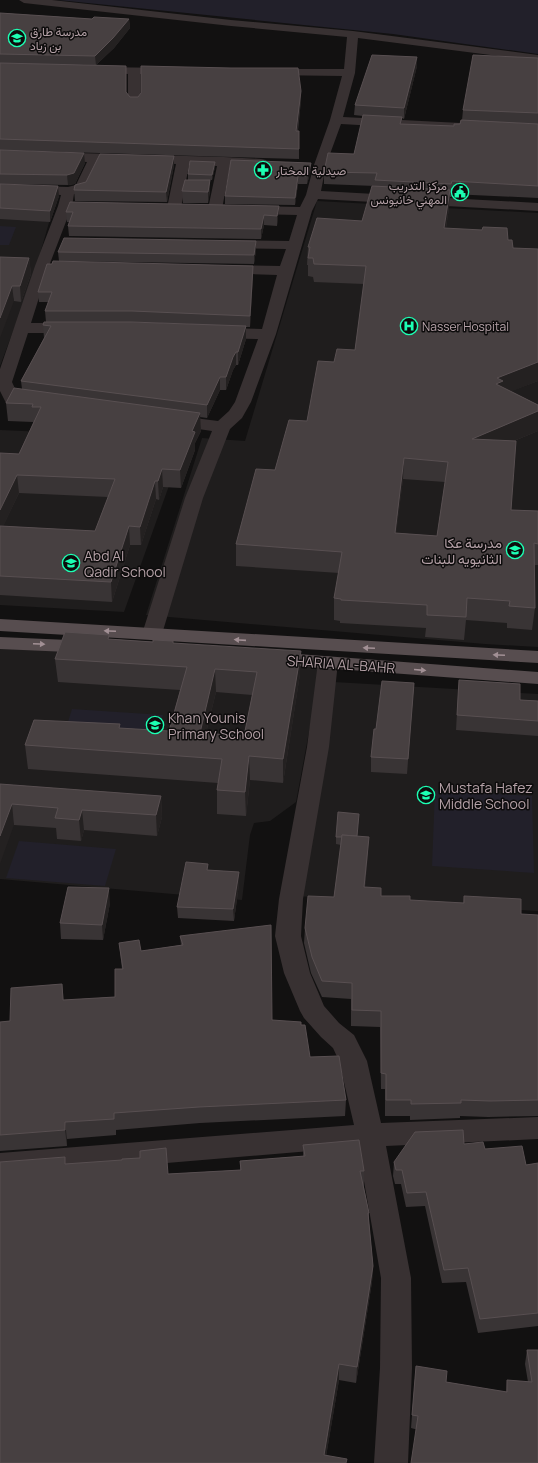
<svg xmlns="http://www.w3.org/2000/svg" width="538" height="1463" viewBox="0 0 538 1463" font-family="Manrope,Vazirmatn,sans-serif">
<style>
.built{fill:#1f1d1d}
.green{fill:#22202a}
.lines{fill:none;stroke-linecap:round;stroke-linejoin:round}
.minor{fill:#383132;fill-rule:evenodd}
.major{fill:#574d4f;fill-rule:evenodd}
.wall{fill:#393435;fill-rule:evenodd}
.shaded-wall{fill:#242121}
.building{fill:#474041;stroke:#584f51;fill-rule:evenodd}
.oneway{fill:#a29095}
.labels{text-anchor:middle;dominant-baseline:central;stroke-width:3;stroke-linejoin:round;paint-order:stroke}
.far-poi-label{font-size:12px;fill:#b5a1a7;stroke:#0d0c0c;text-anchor:start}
.poi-label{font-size:14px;fill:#b5a1a7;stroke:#0d0c0c;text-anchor:start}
.street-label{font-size:14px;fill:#b5a1a7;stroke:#0d0c0c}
</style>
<rect width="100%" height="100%" fill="#121111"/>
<!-- built -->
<g class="built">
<polygon points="0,193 57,195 33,278 0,366"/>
<polygon points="317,201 538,213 538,647 485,644 146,615 202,438 245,441"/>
<polygon points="0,430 186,438 124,612 0,605"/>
<polygon points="0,642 321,667 296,802 270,821 254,823 250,835 242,900 0,879"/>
<polygon points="334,682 538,694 538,911 296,896"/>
</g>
<!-- green -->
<g class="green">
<polygon points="58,0 538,0 538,54 393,34"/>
<polygon points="0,226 16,227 9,245 0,245"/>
<polygon points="72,709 163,715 155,744 63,738"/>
<polygon points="435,790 532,796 534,873 432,866"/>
<polygon points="19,841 116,849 105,886 6,878"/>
</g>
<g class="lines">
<!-- minor -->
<g class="minor">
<polygon points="19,0 52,0 231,20 353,31 538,55 538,61 358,38 355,73 343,117 538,127 538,135 341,124 326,165 321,191 538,203 538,211 318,199 312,211 276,334 251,402 242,418 230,429 203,498 162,634 159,638 152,640 145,638 142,634 185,498 212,431 171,425 165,424 162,420 165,416 171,415 218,421 229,411 235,402 258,339 216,338 210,336 208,333 210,330 216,328 262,329 277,275 223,273 218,272 216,269 218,266 223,265 280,266 286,249 226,248 221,247 219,244 221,241 226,240 289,241 297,215 249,214 244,213 242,210 244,207 249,206 300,207 306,195 314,165 330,120 342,76 269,75 265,74 263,72 265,70 269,69 344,69 347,37 231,26 24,3"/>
<polygon points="97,67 171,68 175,69 177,71 175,73 171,74 140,74 140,102 138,105 130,105 128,102 128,74 93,72 91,70 93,68"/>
<polygon points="0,151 224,157 261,159 266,160 267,163 266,166 261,167 230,166 222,209 220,212 215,213 210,212 208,209 217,166 189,165 181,208 179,211 169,211 167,208 176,164 100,162 86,191 74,194 72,206 49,266 31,323 73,323 79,325 81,328 79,331 73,333 28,333 12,382 18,395 44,399 46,403 44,407 38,408 6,403 0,391 0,369 35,266 58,206 61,195 0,193 0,185 68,187 76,185 87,162 0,159"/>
<polygon points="328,656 335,658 338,662 329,747 303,899 301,936 310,973 324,1006 339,1023 354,1035 367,1061 381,1123 538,1117 538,1139 386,1146 411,1278 412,1368 408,1463 374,1463 380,1368 381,1278 358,1147 0,1177 0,1153 354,1125 339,1061 333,1048 321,1037 304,1018 300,1011 284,973 275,936 279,899 307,747 318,662 321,658"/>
</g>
<!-- major -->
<g class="major">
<polygon points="0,619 538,651 538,663 0,631"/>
<polygon points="0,637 91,641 98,643 101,647 98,651 91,653 0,649"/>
<polygon points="271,652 538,672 538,684 271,664 264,662 261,658 264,654"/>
</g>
</g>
<!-- wall -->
<g class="wall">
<polygon points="0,13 92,19 129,19 130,28 114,48 96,65 42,64 126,66 126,93 130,97 301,91 301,100 298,131 299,131 299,159 0,150"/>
<path d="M538,58V198L451,194V197H450L449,208L446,228L508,240L513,248L538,249V381L511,391L538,405V431L514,441L511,510L538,511V565H534L535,608L532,630L507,628V623L466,620L464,640L425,637L426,628L340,623V621L334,620V598L339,573L236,566V544L275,470L307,421L334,362L355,350L364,284L314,282L313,277L308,276V265H307L308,247L362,221L375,186L324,184V172L354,154L363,116L354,115L355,105L417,66L404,119L402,118L401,124L454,126L460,124L462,120L463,110ZM403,479L445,482L437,536L396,533Z"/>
<polygon points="0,150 85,163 75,184 68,185 0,184"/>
<polygon points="174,165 167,202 75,201 74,190"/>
<polygon points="215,167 212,180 188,180 188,174"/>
<polygon points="311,170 307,184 298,184 295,205 225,204 225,196"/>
<polygon points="210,180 210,191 208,203 183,203 182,191"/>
<polygon points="0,184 59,196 50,222 0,219"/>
<polygon points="279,206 277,226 264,225 261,239 69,236 68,226 69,222 67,222 66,212"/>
<polygon points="256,241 256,250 254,264 59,261 58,252"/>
<polygon points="0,257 29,258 31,274 21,302 14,301"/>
<path d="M253,266V276L250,327H246V339L238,365H236L233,370L226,390H220L207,418L200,417L201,431L195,443V450L181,488L163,487L159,500L156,499L141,545H130L112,602L0,595V453L19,454L33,423V422L8,421L6,403L22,389L21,381L44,338L43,325L191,324L132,322H46L45,311L48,302H39L38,292ZM19,493L108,497L95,531L3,526Z"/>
<path d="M110,639L173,643L300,674L283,783L250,780L246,816L217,814V790L218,783L28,769L25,745L120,728L169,731L180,690L58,682L55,659ZM216,692L252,695L244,736L206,733Z"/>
<polygon points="414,683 407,774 371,772 371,757"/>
<polygon points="458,695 538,701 538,736 456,730"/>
<polygon points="0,784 161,796 162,817 157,836 84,830 81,841 57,839 56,828 14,825"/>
<polygon points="359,814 357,836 368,853 365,887 381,896 410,900 463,903 464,896 521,914 538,915 538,1116 488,1117 460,1116 460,1118 410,1120 410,1116 385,1116 385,1089 381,1089 380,1027 351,1026 351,999 322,997 311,973 304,943 305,928 334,897 341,845 336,844 336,837"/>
<polygon points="208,870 239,872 239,884 234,921 178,918 177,907"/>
<polygon points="110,903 103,940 61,939 60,923"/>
<polygon points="180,936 272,1020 310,1057 346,1100 345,1116 200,1123 116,1130 116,1135 67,1139 67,1146 0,1151 0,1022 10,1021 64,1000 115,997 122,969 119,943 141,951 181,945"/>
<polygon points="464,1144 485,1149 526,1165 538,1163 538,1326 478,1333 466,1282 442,1283 425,1206 406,1207 401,1184 395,1184 393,1176 394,1162"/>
<polygon points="303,1145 364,1171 364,1187 369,1213 369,1222 373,1266 372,1282 356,1383 339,1380 326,1456 0,1463 66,1164 168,1174 240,1170 240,1161 303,1156"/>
<polygon points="527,1350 538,1350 538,1463 411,1428 416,1366 446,1382 506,1392 507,1380 528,1382 525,1364"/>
</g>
<!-- shaded-wall -->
<g class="shaded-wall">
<polygon points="129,19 130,28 114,48 96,65 95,56"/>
<polygon points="417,57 417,66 404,119 404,108"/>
<polygon points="301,91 301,100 296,141 296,131"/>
<polygon points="84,153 85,163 75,184 68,185 67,175"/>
<polygon points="174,156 174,165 167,202 166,192"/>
<polygon points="215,162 215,167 212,180 212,175"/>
<polygon points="311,163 311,170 307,184 308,176"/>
<polygon points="298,176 298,184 295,205 295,198"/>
<polygon points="210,180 210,191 208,203 208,192"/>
<polygon points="58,186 59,196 50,222 50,211"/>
<polygon points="450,190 449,208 443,246 444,228"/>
<polygon points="279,206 277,226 277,216"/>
<polygon points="264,215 264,225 261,239 261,229"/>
<polygon points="256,241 256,250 254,264 254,255"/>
<polygon points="29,258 31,274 21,302 20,286"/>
<polygon points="253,266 253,276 250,327 250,316"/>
<polygon points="12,286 14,301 0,338 0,318"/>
<polygon points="246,326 246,339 238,365 238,352"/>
<polygon points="236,352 236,365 233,370 226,390 226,377 233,357"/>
<polygon points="538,362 538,381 502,395 496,384 497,378"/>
<polygon points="220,377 220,390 207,418 207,405"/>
<polygon points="538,411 538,431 470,459 472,439"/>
<polygon points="200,413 201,431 195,443 195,450 181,488 180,470 192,431"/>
<polygon points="404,458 403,479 394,554 395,533"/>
<polygon points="162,469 163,487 159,500 158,481"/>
<polygon points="17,475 19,493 0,533 0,510"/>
<polygon points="155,481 156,499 141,545 140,527"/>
<polygon points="129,526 130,545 112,602 111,582"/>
<polygon points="301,651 300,674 283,783 283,759"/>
<polygon points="215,669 216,692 200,757 200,733"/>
<polygon points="249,756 250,780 246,816 245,792"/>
<polygon points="161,796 162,817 157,836 156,815"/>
<polygon points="12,804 14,825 0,864 0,836"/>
<polygon points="82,810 84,830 81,841 79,820"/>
<polygon points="369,837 368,853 363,903 364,887"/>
<polygon points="239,872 239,884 234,921 233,909"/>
<polygon points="109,888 110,903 103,940 102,925"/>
<polygon points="62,984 64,1000 63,1000"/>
<polygon points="65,1122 67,1139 67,1146 65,1130"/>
<polygon points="373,1266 372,1282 356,1383 357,1367"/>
<polygon points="339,1364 339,1380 325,1463 324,1455"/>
</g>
<!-- building -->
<g class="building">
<polygon points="0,13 92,19 94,17 129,19 113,38 95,56 0,54"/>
<polygon points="372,55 417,57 404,108 355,105"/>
<polygon points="473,55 538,58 538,113 463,110"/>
<polygon points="0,63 126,66 126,92 130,97 138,97 141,93 141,66 231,68 298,68 301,91 296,131 299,131 299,149 0,139"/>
<polygon points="363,115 402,117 400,124 454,126 454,124 460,124 461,120 538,124 538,186 452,181 451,184 375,180 377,173 324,172 328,153 354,154"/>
<polygon points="0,150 84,153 74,173 67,175 0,174"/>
<polygon points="100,154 174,156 166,192 74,190 75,185 86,182"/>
<polygon points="231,160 311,163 308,176 298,176 295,198 225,196"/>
<polygon points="190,161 215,162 212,175 188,174"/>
<polygon points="185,180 210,180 208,192 182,191"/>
<polygon points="0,184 58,186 50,211 0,208"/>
<path d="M372,186L450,190L444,228L482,230L483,227L507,228L508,240H512L513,248L538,249V362L497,378L503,381L496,384L538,405V411L472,439L516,441L511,510L538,511V544L534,543L535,608L509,606L510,601L467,598L466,617L427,615V605L341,600V599L334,598L342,552L236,544L256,469L275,470L289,420L307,421L318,361L334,362L337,349L355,350L366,266L314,264L313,258H308L310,247H308L317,218L362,221ZM404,458L448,462L437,536L395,533Z"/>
<polygon points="70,202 279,206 277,216 264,215 261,229 68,226 73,212 66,212"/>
<polygon points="64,238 256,241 254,255 58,252"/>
<polygon points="0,257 29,258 20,286 12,286 0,318"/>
<polygon points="53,261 253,266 250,316 132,311 45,311 52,292 38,292 47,264 52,264"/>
<polygon points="44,322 131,322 246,326 238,352 236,352 233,357 226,377 220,377 207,405 21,381 51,326 43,325"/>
<polygon points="14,388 200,413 192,431 195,432 180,470 162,469 158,481 155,481 140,527 129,526 111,582 0,576 0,526 95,531 115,479 17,475 0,510 0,453 19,454 41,407 32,407 33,404 6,403"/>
<path d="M65,632L109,635L108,639L153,642V640L173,641V643L301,651L283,759L249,756L245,792L217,790L222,759L25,745L34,720L120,724L119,728L169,731L187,667L55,659ZM215,669L257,672L244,736L200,733Z"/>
<polygon points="459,680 520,684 520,700 538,701 538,721 457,715"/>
<polygon points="382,681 414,683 408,759 371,757 374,729 376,729"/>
<polygon points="0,784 161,796 156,815 82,810 79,820 55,818 58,808 12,804 0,836"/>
<polygon points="338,812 359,814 357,836 342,835 342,837 336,837"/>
<polygon points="342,835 369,837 364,887 381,888 381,896 410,896 410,900 464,903 464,896 521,899 521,914 538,915 538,1100 490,1101 461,1100 461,1103 411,1104 411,1100 386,1100 386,1074 381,1073 381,1011 352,1010 352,983 322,981 312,957 305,928 308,896 334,897"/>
<polygon points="186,862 208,864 207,870 239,872 233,909 177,907"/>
<polygon points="68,887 109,888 102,925 60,923"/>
<polygon points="271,925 272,1020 301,1022 301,1025 305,1025 310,1057 339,1056 346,1100 199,1107 114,1113 114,1119 65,1122 65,1130 0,1135 0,1022 10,1021 11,988 62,984 63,1000 115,997 115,969 123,969 119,943 139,940 141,951 183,945 180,936"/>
<polygon points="463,1130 464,1144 483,1142 485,1149 522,1146 526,1165 538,1163 538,1313 480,1319 468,1268 444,1270 426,1192 407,1193 402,1170 396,1170 394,1162 415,1132"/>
<polygon points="359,1140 364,1171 360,1171 369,1213 368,1213 373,1266 357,1367 339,1364 324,1455 347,1459 346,1463 0,1463 0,1162 65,1157 65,1164 122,1160 122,1159 140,1158 140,1151 166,1148 168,1174 241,1170 240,1161 305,1156 303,1145"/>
<polygon points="527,1350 538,1350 538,1463 411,1463 418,1416 412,1415 416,1366 447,1371 446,1382 507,1392 507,1380 532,1382"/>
</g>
<!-- one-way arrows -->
<defs><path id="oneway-solid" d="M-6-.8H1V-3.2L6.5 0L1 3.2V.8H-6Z"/></defs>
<g class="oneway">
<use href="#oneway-solid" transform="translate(110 631) rotate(-177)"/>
<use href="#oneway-solid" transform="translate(240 640) rotate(-176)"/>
<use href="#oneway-solid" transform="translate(39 644) rotate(3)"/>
<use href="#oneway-solid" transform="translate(369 648) rotate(-177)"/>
<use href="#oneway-solid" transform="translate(499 655) rotate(-177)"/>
<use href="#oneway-solid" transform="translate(420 670) rotate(5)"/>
</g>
<!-- icons -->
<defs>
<symbol id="school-ring" viewBox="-11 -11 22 22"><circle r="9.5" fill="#0d0c0c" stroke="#1cffb3" stroke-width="1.5"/><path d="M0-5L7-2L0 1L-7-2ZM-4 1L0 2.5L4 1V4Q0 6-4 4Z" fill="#1cffb3"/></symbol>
<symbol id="pharmacy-ring" viewBox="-11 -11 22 22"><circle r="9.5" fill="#0d0c0c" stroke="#1cffb3" stroke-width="1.5"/><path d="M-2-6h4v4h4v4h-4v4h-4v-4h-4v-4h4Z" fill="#1cffb3"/></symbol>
<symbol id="civic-ring" viewBox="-11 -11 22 22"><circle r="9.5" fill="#0d0c0c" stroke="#1cffb3" stroke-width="1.5"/><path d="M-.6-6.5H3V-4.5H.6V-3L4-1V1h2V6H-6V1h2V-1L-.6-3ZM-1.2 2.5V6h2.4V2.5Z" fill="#1cffb3"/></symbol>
<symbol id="hospital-ring" viewBox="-11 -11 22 22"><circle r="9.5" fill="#0d0c0c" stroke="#1cffb3" stroke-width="1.5"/><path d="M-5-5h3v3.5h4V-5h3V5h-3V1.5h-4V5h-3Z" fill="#1cffb3"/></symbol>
</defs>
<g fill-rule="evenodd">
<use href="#school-ring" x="7" y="28" width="20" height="20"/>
<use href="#pharmacy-ring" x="253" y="160" width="20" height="20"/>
<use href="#civic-ring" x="450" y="182" width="20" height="20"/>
<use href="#hospital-ring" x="399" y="316" width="20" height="20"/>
<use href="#school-ring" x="505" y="540" width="20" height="20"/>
<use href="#school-ring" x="61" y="553" width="20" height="20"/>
<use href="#school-ring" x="145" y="715" width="20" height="20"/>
<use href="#school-ring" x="416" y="785" width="20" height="20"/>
</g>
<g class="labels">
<!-- far-poi labels -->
<g class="far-poi-label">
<text x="30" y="31">مدرسة طارق<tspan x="30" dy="14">بن زياد</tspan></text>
<text x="276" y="170">صيدلية المختار</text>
<text x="447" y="185" text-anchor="end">مركز التدريب<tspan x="447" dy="14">المهني خانيونس</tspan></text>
<text x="422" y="326">Nasser Hospital</text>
</g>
<!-- poi labels -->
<g class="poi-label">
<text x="502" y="542" text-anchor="end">مدرسة عكا<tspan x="502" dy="16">الثانيويه للبنات</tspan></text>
<text x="84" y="555">Abd Al<tspan x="84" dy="16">Qadir School</tspan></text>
<text x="168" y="717">Khan Younis<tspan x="168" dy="16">Primary School</tspan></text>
<text x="439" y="787">Mustafa Hafez<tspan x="439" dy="16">Middle School</tspan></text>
</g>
<!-- street labels -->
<g class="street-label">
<text transform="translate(341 664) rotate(4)">SHARIA AL-BAHR</text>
</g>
</g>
</svg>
